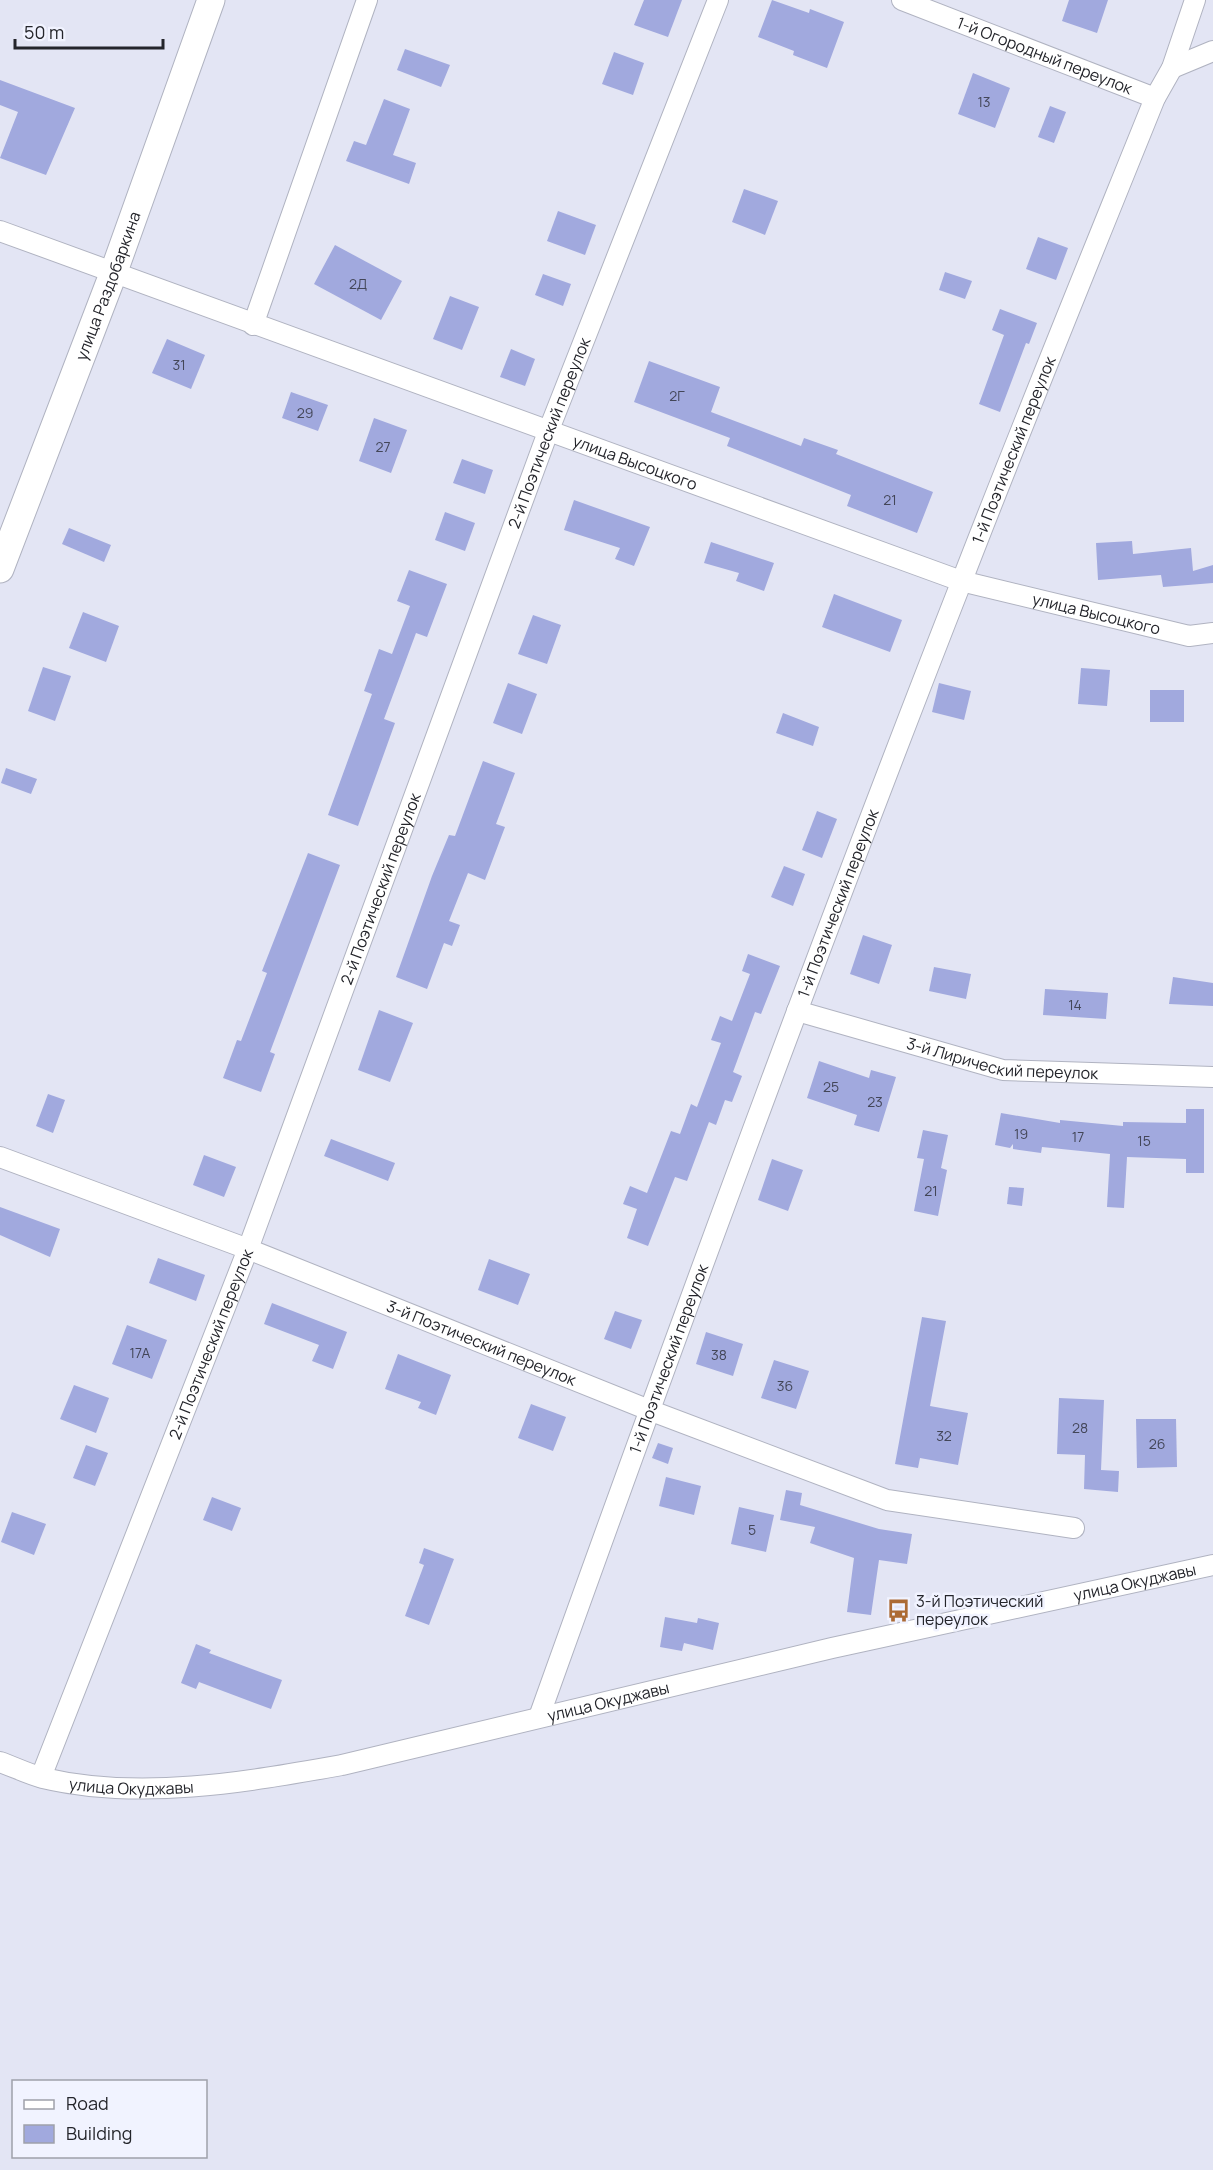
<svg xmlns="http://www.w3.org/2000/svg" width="1213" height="2170" viewBox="0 0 1213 2170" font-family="Manrope,sans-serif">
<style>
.building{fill:#a1a9de}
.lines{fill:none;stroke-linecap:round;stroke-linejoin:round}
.street-casing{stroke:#b0b3c1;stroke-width:22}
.secondary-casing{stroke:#b0b3c1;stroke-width:29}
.street{stroke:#fff;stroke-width:20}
.secondary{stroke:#fff;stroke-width:27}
.labels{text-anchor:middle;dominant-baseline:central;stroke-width:5;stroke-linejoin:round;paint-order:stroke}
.number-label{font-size:14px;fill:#434658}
.street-label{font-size:16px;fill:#24252b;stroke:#f1f3ff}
.poi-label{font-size:16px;fill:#24252b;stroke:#f1f3ff;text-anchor:start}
</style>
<rect width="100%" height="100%" fill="#e3e5f4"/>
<!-- building -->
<g class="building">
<polygon points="644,0 682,0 668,37 634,25"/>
<polygon points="772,0 809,13 810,9 844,22 827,68 793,55 794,51 758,37"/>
<polygon points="1069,0 1108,0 1097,33 1062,21"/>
<polygon points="405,49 450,65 441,87 397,70"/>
<polygon points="614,52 644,63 633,95 602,84"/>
<polygon points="973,73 1010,88 995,128 958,114"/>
<polygon points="0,80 75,108 46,175 0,158 18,112 0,105"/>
<polygon points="384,99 410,109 393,155 416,163 409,184 346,161 354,141 366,145"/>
<polygon points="1050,106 1066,112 1054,143 1038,137"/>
<polygon points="744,189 778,201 765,235 732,222"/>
<polygon points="558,211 596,225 585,255 547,241"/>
<polygon points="1038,237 1068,248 1056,280 1026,269"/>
<polygon points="335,245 402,281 381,320 314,284"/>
<polygon points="945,272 972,281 965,299 939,290"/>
<polygon points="543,274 571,284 563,306 535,295"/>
<polygon points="450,296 479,307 462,350 433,339"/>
<polygon points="1000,309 1037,323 1029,344 1026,343 1000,412 979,404 1004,335 992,330"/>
<polygon points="167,339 205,355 191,389 152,373"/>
<polygon points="511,349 535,359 525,386 500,377"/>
<polygon points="649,361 720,387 711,412 801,446 804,438 838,450 836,454 933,492 917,533 847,506 851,495 727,446 730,438 634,402"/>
<polygon points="291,392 328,405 318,431 282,418"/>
<polygon points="374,418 407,430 391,473 359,461"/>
<polygon points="462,459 493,470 485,494 453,483"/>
<polygon points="574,500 650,527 634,566 615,559 620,548 564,530"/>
<polygon points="445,512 475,523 465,551 435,540"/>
<polygon points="69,528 111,545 104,562 62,544"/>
<polygon points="1132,541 1133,554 1191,548 1193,571 1213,565 1213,583 1163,587 1161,575 1098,580 1096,543"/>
<polygon points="711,542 774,563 764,591 736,581 739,573 704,563"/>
<polygon points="409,570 447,584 427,637 416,633 384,719 395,723 358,826 328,815 372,694 364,691 379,649 392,654 410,606 397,601"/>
<polygon points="834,594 902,620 890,652 822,627"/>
<polygon points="83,612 119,626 106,662 69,648"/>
<polygon points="533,615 561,625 547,664 518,654"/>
<polygon points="43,667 71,676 55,721 28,711"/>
<polygon points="1081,668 1110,670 1107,706 1078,704"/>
<polygon points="508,683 537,694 522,734 493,723"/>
<polygon points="939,683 971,691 964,720 932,712"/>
<rect x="1150" y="690" width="34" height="32"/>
<polygon points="783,713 819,727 813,746 776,733"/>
<polygon points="483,761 515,773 496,824 505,827 485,880 468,873 449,921 460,925 452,946 444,943 427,989 396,977 432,876 449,835 455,836"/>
<polygon points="6,768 37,779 31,794 1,783"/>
<polygon points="817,811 837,819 822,858 802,850"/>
<polygon points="308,853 340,865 270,1052 275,1054 261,1092 223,1078 237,1040 241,1041 267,973 262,971"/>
<polygon points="784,866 805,874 793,906 771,897"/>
<polygon points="863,935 892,945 879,984 850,974"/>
<polygon points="748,954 780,966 761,1014 755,1012 733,1072 742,1076 732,1102 725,1100 716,1125 709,1122 687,1181 675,1177 648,1246 627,1238 637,1209 623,1204 630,1186 647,1193 671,1131 680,1134 691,1104 697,1107 721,1043 711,1040 720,1016 732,1021 750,974 742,971"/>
<polygon points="934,967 971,974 966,999 929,991"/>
<polygon points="1173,977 1213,983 1213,1006 1169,1004"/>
<polygon points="1045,989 1108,993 1106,1019 1043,1015"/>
<polygon points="379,1010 413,1023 390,1082 358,1070"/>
<polygon points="819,1061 869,1078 871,1070 896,1077 879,1132 854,1125 857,1115 807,1098"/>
<polygon points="48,1094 65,1100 53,1133 36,1126"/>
<polygon points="1186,1109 1204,1109 1204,1173 1186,1173 1186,1159 1127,1157 1124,1208 1107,1207 1110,1154 1042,1147 1041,1153 1013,1149 1013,1144 1010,1148 995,1145 1001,1113 1060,1123 1060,1120 1123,1126 1123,1122 1186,1123"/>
<polygon points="923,1130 948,1135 941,1168 947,1170 938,1216 914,1211 924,1159 917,1158"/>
<polygon points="331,1139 395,1163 388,1181 324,1156"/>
<polygon points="204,1155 236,1167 224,1197 193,1185"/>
<polygon points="772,1159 803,1170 788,1211 758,1200"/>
<polygon points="1009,1187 1024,1188 1022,1206 1007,1204"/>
<polygon points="0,1207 60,1229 50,1257 0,1235"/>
<polygon points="158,1258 205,1275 196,1301 149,1283"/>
<polygon points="489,1259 530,1274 518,1305 478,1290"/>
<polygon points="272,1303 347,1332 333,1369 312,1361 319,1345 264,1324"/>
<polygon points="615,1311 642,1320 631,1349 604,1339"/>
<polygon points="922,1317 946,1321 930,1406 968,1413 958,1465 920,1458 918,1468 895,1464"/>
<polygon points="127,1325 167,1340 152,1379 112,1364"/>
<polygon points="706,1332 743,1344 733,1376 696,1364"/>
<polygon points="398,1354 451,1375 436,1415 418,1408 421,1402 385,1389"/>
<polygon points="774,1360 809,1371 796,1409 761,1398"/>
<polygon points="74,1385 109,1398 96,1433 60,1419"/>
<polygon points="1059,1398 1104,1400 1101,1470 1119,1471 1118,1492 1084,1489 1085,1455 1057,1454"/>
<polygon points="531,1404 566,1417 553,1451 518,1438"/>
<polygon points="1136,1419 1176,1419 1177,1467 1137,1468"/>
<polygon points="658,1443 673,1448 668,1464 652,1458"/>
<polygon points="86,1445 108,1453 95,1486 73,1478"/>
<polygon points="666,1477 701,1486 694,1515 659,1506"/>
<polygon points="786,1490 802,1493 800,1505 879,1529 912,1534 907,1564 879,1560 871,1615 847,1612 854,1558 810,1543 815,1527 780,1520"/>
<polygon points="212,1497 241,1508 232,1531 203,1520"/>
<polygon points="739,1507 774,1515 766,1552 731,1544"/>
<polygon points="12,1512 46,1524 34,1555 1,1542"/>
<polygon points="424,1548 454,1559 429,1625 405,1616 424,1565 419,1563"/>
<polygon points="665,1617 697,1623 698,1618 719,1623 713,1650 684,1643 682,1651 660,1647"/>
<polygon points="196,1644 211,1650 209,1653 282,1680 271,1709 199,1682 196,1689 181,1683"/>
</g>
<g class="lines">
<defs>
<g id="street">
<path id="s1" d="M902,0L1155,98"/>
<polyline points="1172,68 1213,51"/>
<path id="s2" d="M0,231L961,581L1189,636L1213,633"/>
<polyline points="253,325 367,0"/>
<path id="s3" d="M797,1011L1003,1070L1213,1077"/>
<path id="s4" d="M0,1157L248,1249L649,1410L887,1500L1074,1528"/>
<path id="s5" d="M539,1717C675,1337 814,958 961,583C1024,420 1090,259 1155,98L1172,68L1195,0"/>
<path id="s6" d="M0,1762C14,1767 28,1774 43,1778C140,1801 246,1782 342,1765L832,1648L1213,1565"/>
<path id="s7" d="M41,1777L248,1249L548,432L718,0"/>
</g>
<g id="secondary">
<path id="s8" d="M0,569L113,274L211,0"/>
</g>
</defs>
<!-- street casing -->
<use href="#street" class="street-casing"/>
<!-- secondary casing -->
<use href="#secondary" class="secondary-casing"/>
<!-- street -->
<use href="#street" class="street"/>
<!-- secondary -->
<use href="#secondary" class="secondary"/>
</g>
<!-- icons -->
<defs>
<symbol id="bus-bare" viewBox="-9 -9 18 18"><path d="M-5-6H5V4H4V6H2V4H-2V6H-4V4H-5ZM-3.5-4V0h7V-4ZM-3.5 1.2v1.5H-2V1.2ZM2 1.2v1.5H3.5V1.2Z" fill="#ac6b35" stroke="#f1f3ff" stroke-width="2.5" paint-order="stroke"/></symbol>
</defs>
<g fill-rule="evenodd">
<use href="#bus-bare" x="882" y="1594" width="33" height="33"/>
</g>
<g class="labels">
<!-- number labels -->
<g class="number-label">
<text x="984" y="101">13</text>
<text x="358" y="283">2Д</text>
<text x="179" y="364">31</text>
<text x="677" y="395">2Г</text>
<text x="305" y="412">29</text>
<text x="383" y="446">27</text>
<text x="890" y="499">21</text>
<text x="1075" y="1004">14</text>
<text x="831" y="1086">25</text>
<text x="875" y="1101">23</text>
<text x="1021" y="1133">19</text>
<text x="1078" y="1136">17</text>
<text x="1144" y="1140">15</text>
<text x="931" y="1190">21</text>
<text x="140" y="1352">17А</text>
<text x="719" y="1354">38</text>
<text x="785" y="1385">36</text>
<text x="1080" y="1427">28</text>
<text x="944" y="1435">32</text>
<text x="1157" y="1443">26</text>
<text x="752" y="1529">5</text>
</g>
<!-- street labels -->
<g class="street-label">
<text stroke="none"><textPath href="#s1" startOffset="153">1-й Огородный переулок</textPath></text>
<text stroke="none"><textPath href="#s8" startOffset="303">улица Раздобаркина</textPath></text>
<text stroke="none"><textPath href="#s7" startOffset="1437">2-й Поэтический переулок</textPath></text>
<text stroke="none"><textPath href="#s5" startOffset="1353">1-й Поэтический переулок</textPath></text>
<text stroke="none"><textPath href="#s2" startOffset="676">улица Высоцкого</textPath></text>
<text stroke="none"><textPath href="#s2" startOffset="1162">улица Высоцкого</textPath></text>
<text stroke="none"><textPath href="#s7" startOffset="951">2-й Поэтический переулок</textPath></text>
<text stroke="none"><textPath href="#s5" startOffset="867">1-й Поэтический переулок</textPath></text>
<text stroke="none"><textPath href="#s3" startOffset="212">3-й Лирический переулок</textPath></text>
<text stroke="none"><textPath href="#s4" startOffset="516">3-й Поэтический переулок</textPath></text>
<text stroke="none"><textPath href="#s7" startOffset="465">2-й Поэтический переулок</textPath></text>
<text stroke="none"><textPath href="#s5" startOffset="381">1-й Поэтический переулок</textPath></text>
<text stroke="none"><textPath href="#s6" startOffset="1161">улица Окуджавы</textPath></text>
<text stroke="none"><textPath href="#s6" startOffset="621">улица Окуджавы</textPath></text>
<text stroke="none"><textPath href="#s6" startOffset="135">улица Окуджавы</textPath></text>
</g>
<!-- poi labels -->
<g class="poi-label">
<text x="916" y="1601">3-й Поэтический<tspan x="916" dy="18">переулок</tspan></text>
</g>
</g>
<!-- legend -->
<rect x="12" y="2080" width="195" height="78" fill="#f1f3ff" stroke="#9fa1aa" stroke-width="1.5"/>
<rect x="24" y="2100" width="30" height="9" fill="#ffffff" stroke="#9fa1aa" stroke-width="1.5"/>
<text x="66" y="2110" font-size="18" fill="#24252b">Road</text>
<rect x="24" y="2125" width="30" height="18" fill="#a1a9de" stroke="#9fa1aa" stroke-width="1.5"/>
<text x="66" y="2140" font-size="18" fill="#24252b">Building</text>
<!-- scale -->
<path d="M15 39v9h148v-9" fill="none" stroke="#24252b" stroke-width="3"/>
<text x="24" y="39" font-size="18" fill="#24252b" stroke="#f1f3ff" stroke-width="4.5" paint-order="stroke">50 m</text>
</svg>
